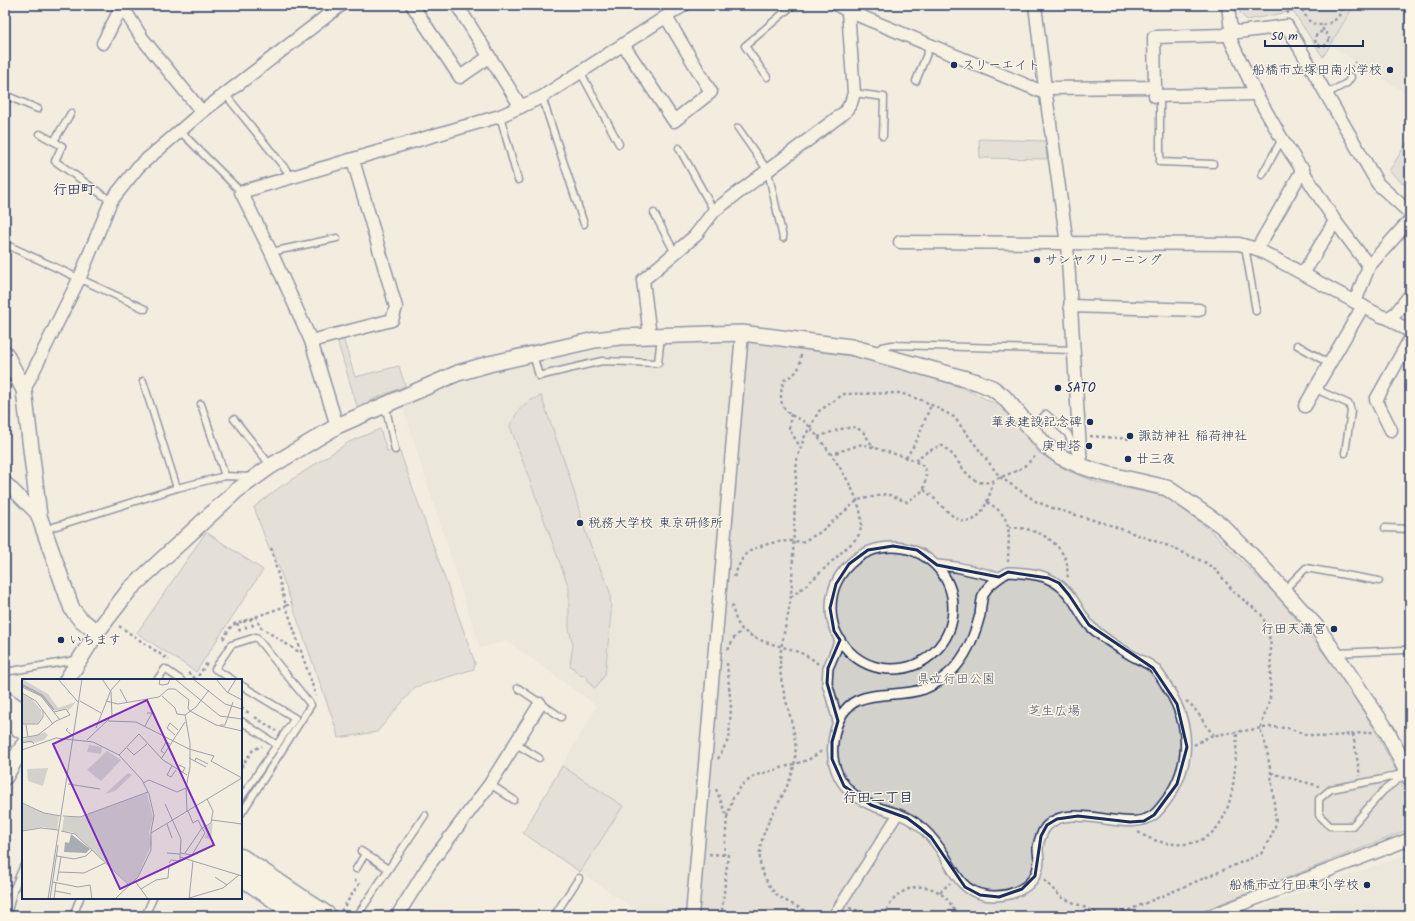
<svg xmlns="http://www.w3.org/2000/svg" width="1415" height="921" viewBox="0 0 1415 921" font-family="Kalam,'Klee One',sans-serif">
<style>
.built{fill:#e3dfd6}
.green{fill:#d3d1cc;stroke:#778095}
.lines{fill:none;stroke-linecap:round;stroke-linejoin:round}
.service-casing{stroke:#1b2f5e;stroke-width:9}
.pedestrian-casing{stroke:#1b2f5e;stroke-width:12}
.minor-casing{stroke:#1b2f5e;stroke-width:15}
.tertiary-casing{stroke:#1b2f5e;stroke-width:18}
.primary-casing{stroke:#1b2f5e;stroke-width:21}
.path{stroke:#1b2f5e;stroke-width:2.5;stroke-dasharray:3 3;stroke-linecap:butt}
.service{stroke:#fcf5e5;stroke-width:6}
.pedestrian{stroke:#fcf5e5;stroke-width:9}
.minor{stroke:#fcf5e5;stroke-width:12}
.tertiary{stroke:#fcf5e5;stroke-width:15}
.primary{stroke:#fcf5e5;stroke-width:18}
.marked{fill:none;stroke:#1b2f5e;stroke-width:3;stroke-linejoin:round}
.poi-dot{fill:#1b2f5e;stroke:#fcf5e5;stroke-width:1.5}
.labels{text-anchor:middle;dominant-baseline:central;stroke-width:3;stroke-linejoin:round;paint-order:stroke}
.poi-label{font-size:13px;fill:#1b2f5e;stroke:#fcf5e5;text-anchor:start}
.park-label{font-size:13px;fill:#49587a;stroke:#fcf5e5}
.neighbourhood-label{font-size:14px;font-weight:bold;fill:#1b2f5e;stroke:#fcf5e5}
.inset-river{fill:none;stroke:#a9acb3;stroke-width:2}
.inset-road{fill:none;stroke:#9da1ac;stroke-width:1}
.view{fill:#7b2cbf;fill-opacity:0.15;stroke:#7b2cbf;stroke-width:2}
.inset-edge{fill:none;stroke:#1b2f5e;stroke-width:2}
</style>
<rect width="100%" height="100%" fill="#f3ede0"/>
<filter id="ink" filterUnits="userSpaceOnUse"><feTurbulence type="fractalNoise" baseFrequency=".025" numOctaves="2"/><feDisplacementMap in="SourceGraphic" scale="8" xChannelSelector="R" yChannelSelector="G"/><feConvolveMatrix kernelMatrix="1 2 1 2 8 2 1 2 1" color-interpolation-filters="sRGB"/></filter>
<g filter="url(#ink)">
<!-- built -->
<g class="built">
<polygon points="1354,5 1410,5 1410,96 1330,45"/>
<polygon points="734,342 687,916 645,916 523,833 597,706 507,641 480,648 402,405 490,373 561,357 624,346 666,343"/>
<polygon points="1410,853 1410,916 1237,916"/>
</g>
<!-- green -->
<g class="green">
<polygon points="1239,5 1354,5 1323,57 1293,11 1247,20 1240,13"/>
<polygon points="1410,138 1410,190 1389,171"/>
<polygon points="979,139 1045,141 1047,159 980,158"/>
<polygon points="343,338 355,377 399,366 405,386 357,406 337,340"/>
<polygon points="747,341 863,358 913,371 965,389 1002,407 1039,453 1068,471 1099,483 1165,496 1209,529 1278,597 1334,666 1374,728 1397,773 1410,806 1410,829 1190,916 697,916"/>
<path d="M541,396L569,475L587,537L610,592L611,613L605,675L595,688L591,685L586,676L580,675L570,665L573,645L569,629V588L510,426C519,408 523,403 541,396Z"/>
<polygon points="380,429 387,451 399,449 475,663 474,669 415,687 377,732 338,738 336,728 272,548 269,549 254,507 279,488 349,442"/>
<polygon points="206,532 263,570 196,672 137,633"/>
<polygon points="562,766 623,806 580,872 523,833"/>
</g>
<g class="lines">
<defs>
<g id="service">
<polyline points="581,73 619,144"/>
<polyline points="767,77 745,46 793,5"/>
<polyline points="916,81 930,46"/>
<polyline points="854,93 884,97 883,136"/>
<polyline points="225,94 292,177"/>
<polyline points="1326,94 1347,83 1351,77"/>
<polyline points="5,95 38,109"/>
<polyline points="1160,96 1160,162 1213,164"/>
<polyline points="542,97 584,224"/>
<polyline points="500,116 518,180"/>
<polyline points="738,128 768,171 783,238"/>
<polyline points="180,131 241,192"/>
<polyline points="40,134 62,146 55,161 111,201"/>
<polyline points="54,141 71,113"/>
<polyline points="679,148 714,211"/>
<polyline points="1262,175 1282,139"/>
<polyline points="654,213 675,253"/>
<polyline points="5,244 145,309"/>
<polyline points="1245,246 1256,311"/>
<polyline points="271,252 337,238"/>
<polyline points="1297,345 1330,364"/>
<polyline points="875,352 882,347 892,345 1073,350"/>
<polyline points="533,354 539,376 602,361 658,363 661,336"/>
<polyline points="143,381 177,488"/>
<polyline points="1318,386 1322,392 1349,404 1351,411 1345,453"/>
<polyline points="201,404 225,476"/>
<polyline points="385,404 395,450"/>
<polyline points="234,419 271,466"/>
<polyline points="1032,428 1046,414 1068,434 1077,457"/>
<polyline points="1385,528 1410,529"/>
<polyline points="44,530 177,488 225,476 251,477"/>
<polyline points="1284,590 1306,568 1379,581"/>
<polyline points="1337,653 1405,650"/>
<polyline points="5,672 76,660"/>
<polyline points="157,680 165,669 181,680"/>
<polyline points="233,680 215,669 231,645 256,637 311,705 241,814"/>
<polyline points="241,685 295,718 241,798"/>
<polyline points="518,688 561,717"/>
<polyline points="241,721 277,745"/>
<polyline points="516,744 539,758"/>
<polygon points="1408,772 1383,791 1352,826 1330,826 1319,815 1319,799 1331,789 1383,779"/>
<polyline points="490,784 514,800"/>
<polyline points="361,851 388,869"/>
<polyline points="356,869 365,854"/>
<polyline points="5,887 13,891"/>
<polyline points="7,916 13,891 23,867"/>
<polyline points="73,916 80,898"/>
<polyline points="145,916 153,898"/>
<polyline points="357,916 425,815"/>
<polyline points="554,916 579,878"/>
</g>
<g id="pedestrian">
<circle cx="892" cy="608" r="61"/>
<polyline points="937,565 956,567 999,577"/>
<path d="M1008,572C1036,573 1056,575 1073,600C1079,609 1084,620 1091,627C1103,638 1117,647 1131,655C1138,659 1148,663 1154,668C1160,674 1165,683 1169,690C1195,733 1190,776 1156,813C1132,837 1073,800 1048,825C1043,829 1038,842 1038,849C1038,853 1039,856 1039,860C1038,889 1008,899 984,895C962,891 954,872 944,855C934,839 919,822 901,815C891,811 880,809 871,805C839,791 827,763 835,731C848,682 890,701 924,689C931,686 938,682 943,678C964,664 974,638 980,615C981,608 981,599 984,593C988,585 1000,577 1008,572Z"/>
<polyline points="838,721 827,683 828,668 840,640"/>
<polyline points="833,916 898,814"/>
</g>
<g id="minor">
<polyline points="412,5 460,77 489,57"/>
<polyline points="457,5 521,107"/>
<polyline points="837,5 848,11 1045,93"/>
<polyline points="1035,5 1045,88 1067,244 1081,466"/>
<polyline points="1228,5 1230,23 1232,30 1238,32 1287,26 1378,184 1410,213"/>
<polyline points="1232,30 1231,41 1256,94 1282,139 1335,221 1369,266"/>
<polyline points="103,43 122,6 142,38 202,112"/>
<polyline points="624,46 674,121 711,92 666,17"/>
<polyline points="1155,87 1155,96 1256,94"/>
<polyline points="1045,88 1155,87 1154,37 1225,35 1232,30"/>
<polyline points="900,242 1239,244 1257,249 1381,316 1388,318 1396,313 1410,295"/>
<polyline points="1257,249 1303,169"/>
<polyline points="1303,274 1335,221"/>
<polyline points="1355,302 1369,266 1410,220"/>
<polyline points="1070,306 1199,310"/>
<polyline points="1388,318 1410,332"/>
<polyline points="650,336 643,280 695,236 714,211 845,112 851,103 854,93 848,11"/>
<polyline points="311,341 392,320 396,307 353,160"/>
<polyline points="24,390 80,277 111,201 138,167 202,112 341,5"/>
<polyline points="1305,406 1363,306"/>
<polyline points="337,426 311,341 271,252 241,192 500,116 542,97 684,5"/>
<polyline points="1391,430 1376,400 1410,339"/>
<polyline points="5,482 39,516"/>
<polyline points="397,916 429,865 490,784 540,704"/>
<polyline points="692,916 742,333"/>
<polyline points="1210,916 1410,839"/>
</g>
<g id="tertiary">
<polyline points="5,353 24,390 39,516 72,609 80,619 97,632"/>
<polyline points="67,680 97,632 130,589 236,491 271,466 337,426 458,373 489,364 595,340 620,337 742,333 851,347 977,382 992,388 1004,397 1045,445 1061,457 1081,466 1102,473 1167,488 1221,525 1253,557 1319,630 1387,731 1410,778"/>
<polyline points="5,777 23,746"/>
</g>
<g id="primary">
<polyline points="5,701 23,713"/>
<polyline points="5,718 23,730"/>
<polyline points="241,858 327,916"/>
<polyline points="241,876 300,916"/>
</g>
</defs>
<!-- service casing -->
<use href="#service" class="service-casing"/>
<!-- pedestrian casing -->
<use href="#pedestrian" class="pedestrian-casing"/>
<!-- minor casing -->
<use href="#minor" class="minor-casing"/>
<!-- tertiary casing -->
<use href="#tertiary" class="tertiary-casing"/>
<!-- primary casing -->
<use href="#primary" class="primary-casing"/>
<!-- path -->
<g class="path">
<polyline points="1287,5 1288,14"/>
<path d="M1298,5C1308,14 1304,25 1323,25"/>
<path d="M1323,31V25C1332,24 1343,16 1341,5"/>
<circle cx="1322" cy="39" r="7"/>
<polyline points="1351,68 1355,62"/>
<polyline points="791,414 789,429 801,448"/>
<polyline points="1090,436 1132,439"/>
<polyline points="818,437 840,429 856,427 864,433 874,448"/>
<polyline points="906,458 916,442 931,405"/>
<path d="M916,461L923,454L941,445C956,454 961,470 972,478C984,487 991,481 1001,477C1019,470 1023,469 1037,454"/>
<path d="M924,490C936,498 946,513 958,519C979,531 990,497 993,482"/>
<path d="M987,502C1015,518 1008,534 1008,562"/>
<path d="M1009,527C1033,528 1055,536 1066,560C1068,565 1067,573 1068,578"/>
<polyline points="271,548 286,606 292,603"/>
<path d="M734,577C737,570 741,559 746,554C760,543 786,539 802,542L819,533L858,500L887,494L907,502L924,490L926,474L925,467L911,459L862,444L832,454"/>
<path d="M791,597C810,583 826,567 843,551C848,546 855,541 858,536C875,508 825,444 807,424C803,420 797,418 791,415C778,406 780,393 784,380C799,372 800,369 801,353"/>
<path d="M732,605C733,612 737,625 743,630C764,648 799,645 818,664"/>
<polyline points="256,616 260,627 299,652 302,651"/>
<polyline points="250,618 254,629"/>
<polyline points="244,620 247,631"/>
<polyline points="237,623 241,634"/>
<polyline points="119,626 169,660"/>
<polyline points="223,639 232,625 286,606 316,696"/>
<polyline points="728,650 734,638 742,630"/>
<polyline points="188,673 196,679"/>
<polyline points="198,680 196,679 207,663"/>
<path d="M1186,701C1197,707 1204,726 1214,735"/>
<polyline points="241,708 249,713"/>
<polyline points="255,717 276,731"/>
<polyline points="1353,734 1360,776"/>
<polyline points="1194,745 1210,736 1269,727 1288,728 1305,734 1325,737 1373,732"/>
<polyline points="718,759 729,738 731,708 727,663"/>
<polyline points="241,767 253,750 262,746"/>
<polyline points="1271,773 1319,786"/>
<polyline points="716,789 727,817 724,855"/>
<polyline points="727,817 733,798 742,785 754,776 808,760 822,751"/>
<path d="M1138,832C1152,841 1167,845 1184,844C1237,841 1235,769 1237,731"/>
<polyline points="709,854 728,855 722,911 730,916"/>
<polyline points="1044,880 1061,897 1104,916"/>
<polyline points="940,892 950,883"/>
<polyline points="849,908 875,916"/>
<polyline points="341,911 359,884 355,881 357,878"/>
<path d="M815,916C805,910 783,901 775,893C769,887 760,870 760,861C757,823 791,796 795,759C799,728 780,696 780,664C780,641 789,618 791,595C794,550 794,505 797,459L804,438L819,411L844,394L900,393L924,401L954,417L1000,477L1037,502L1055,509L1107,524L1166,545L1206,563L1217,571L1234,592L1261,614L1267,626L1271,646L1270,699L1260,729L1266,746L1271,773L1276,823L1272,835L1261,854L1115,916"/>
<path d="M884,916C899,877 942,877 957,916"/>
</g>
<!-- service -->
<use href="#service" class="service"/>
<!-- pedestrian -->
<use href="#pedestrian" class="pedestrian"/>
<!-- minor -->
<use href="#minor" class="minor"/>
<!-- tertiary -->
<use href="#tertiary" class="tertiary"/>
<!-- primary -->
<use href="#primary" class="primary"/>
</g>
</g>
<!-- marked area -->
<path d="M0 0H1415V921H0ZM893,546L917,550L937,565L999,577L1008,572L1048,578L1059,583L1069,595L1089,625L1153,668L1177,704L1187,747L1177,784L1154,815L1144,821L1130,822L1078,816L1057,819L1047,825L1041,836L1035,876L1022,889L999,897L980,895L965,887L931,837L919,827L907,818L871,805L844,786L832,759V742L838,721L827,683L828,668L840,640L834,631L830,608L836,584L849,564L868,550Z" fill="#f3ede0" fill-opacity=".55" fill-rule="evenodd"/>
<path class="marked" d="M893,546L917,550L937,565L999,577L1008,572L1048,578L1059,583L1069,595L1089,625L1153,668L1177,704L1187,747L1177,784L1154,815L1144,821L1130,822L1078,816L1057,819L1047,825L1041,836L1035,876L1022,889L999,897L980,895L965,887L931,837L919,827L907,818L871,805L844,786L832,759V742L838,721L827,683L828,668L840,640L834,631L830,608L836,584L849,564L868,550Z"/>
<!-- markers -->
<g class="poi-dot">
<circle cx="954" cy="65" r="4"/>
<circle cx="1390" cy="70" r="4"/>
<circle cx="1037" cy="260" r="4"/>
<circle cx="1058" cy="388" r="4"/>
<circle cx="1090" cy="422" r="4"/>
<circle cx="1130" cy="436" r="4"/>
<circle cx="1089" cy="446" r="4"/>
<circle cx="1128" cy="459" r="4"/>
<circle cx="580" cy="523" r="4"/>
<circle cx="1334" cy="629" r="4"/>
<circle cx="61" cy="640" r="4"/>
<circle cx="1367" cy="885" r="4"/>
</g>
<g class="labels">
<!-- poi labels -->
<g class="poi-label">
<text x="962" y="65">スリーエイト</text>
<text x="1382" y="70" text-anchor="end">船橋市立塚田南小学校</text>
<text x="1045" y="260">サンヤクリーニング</text>
<text x="1066" y="388">SATO</text>
<text x="1082" y="422" text-anchor="end">華表建設記念碑</text>
<text x="1138" y="436">諏訪神社 稲荷神社</text>
<text x="1081" y="446" text-anchor="end">庚申塔</text>
<text x="1136" y="459">廿三夜</text>
<text x="588" y="523">税務大学校 東京研修所</text>
<text x="1326" y="629" text-anchor="end">行田天満宮</text>
<text x="69" y="640">いちます</text>
<text x="1359" y="885" text-anchor="end">船橋市立行田東小学校</text>
</g>
<!-- park labels -->
<g class="park-label">
<text x="956" y="679">県立行田公園</text>
<text x="1054" y="711">芝生広場</text>
</g>
<!-- neighbourhood labels -->
<g class="neighbourhood-label">
<text x="74" y="190">行田町</text>
<text x="878" y="798">行田二丁目</text>
</g>
</g>
<!-- overview -->
<g transform="translate(22 679)">
<rect width="220" height="220" fill="#f3ede0"/>
<path d="M0,0L26,15L36,29L54,23L46,32L45,29L33,32L20,15L0,6ZM0,15L10,20L19,31L20,38L16,44L0,45ZM23,53L26,56L22,61L12,64L0,63V61ZM67,66L80,68L79,75L65,73ZM85,72L99,81L79,102L65,91ZM26,89L21,107L6,102L5,90ZM106,94L110,96L93,112L83,115ZM125,114L131,139L127,153L130,164L116,197L108,206L58,159L50,153L40,152L42,138H59ZM0,125L25,135L37,137L35,151L22,148L0,151ZM191,144L189,160L182,159L185,154L182,149Z" fill="#d3d1cc"/>
<path d="M49,155L68,170L64,174L42,173L43,163L47,164Z" fill="#a9acb3"/>
<path class="inset-river" d="M0,6L20,16L32,31"/>
<path class="inset-road" d="M36,0L56,23M138,0L137,5L140,6L146,5L148,0M153,0L198,37L220,40M171,0L203,25L220,30M194,0L205,13L220,21M0,8L19,17L38,41M98,10L105,23M206,13L214,0M0,14L14,22L31,45M140,17L153,29L155,35L163,36M58,22L79,34M84,22L96,25L137,18L146,10H153L167,21L166,29L168,32L194,46L220,52M86,42L114,43L167,70M0,45H16L21,38V32M4,46L6,58M198,46H203L211,23M123,47L130,34H125M46,49L44,51L51,57M74,49L89,11L99,0M153,56L145,49L148,44L156,51M0,59L16,56L34,42L48,36L44,30L32,33M65,61L90,37L89,13L80,0M0,64L9,62L12,65M105,69L112,76L125,65M167,70L192,77L189,82L220,99M0,71L34,59L71,63L97,76L120,101L127,115L132,137L129,152V171L116,198L93,220M142,74L139,72L144,63L148,65M97,76L117,55L141,81L165,96M167,79L184,88M139,80L163,43M173,82L174,79L186,85M157,86L163,89L160,94M150,87L145,96L149,98L154,91M121,104L127,101L155,113L164,109M46,105L78,110M0,124L22,134L39,137M143,125L159,160L158,178L171,182L167,220M165,133L164,109L168,88V64L163,36L174,28L187,11M41,137L58,138L126,113M190,141L220,145M145,145L150,159M0,152L19,149L36,151M39,152L53,155L108,207M129,154L220,99M145,174L158,175M158,174L170,176L183,154L180,149L189,144L191,132L185,120M163,174L180,149L176,141L171,144L166,132M35,177L52,180L64,177L70,171M171,182L220,197M147,184L149,181L158,182V178M36,193L62,194L83,184M193,198L205,206M35,202L39,178M113,202L126,220M31,203L56,208L68,206L70,220M119,210L134,201L146,199L147,187M33,212L49,215M167,219L201,209L217,196M26,220L60,0M28,220L36,166M32,220L34,204"/>
<path class="view" d="M125,21L192,166L98,210L31,65Z"/>
<rect width="220" height="220" class="inset-edge"/>
</g>
<!-- margin -->
<rect width="1415" height="921" fill="none" stroke="#fcf5e5" stroke-width="20"/>
<rect x="10" y="10" width="1395" height="901" fill="none" stroke="#1b2f5e" stroke-width="1.5" filter="url(#ink)"/>
<!-- scale -->
<path d="M1265 40v6h98v-6" fill="none" stroke="#1b2f5e" stroke-width="2"/>
<text x="1271" y="40" font-size="12" fill="#1b2f5e" stroke="#fcf5e5" stroke-width="3" paint-order="stroke">50 m</text>
</svg>
